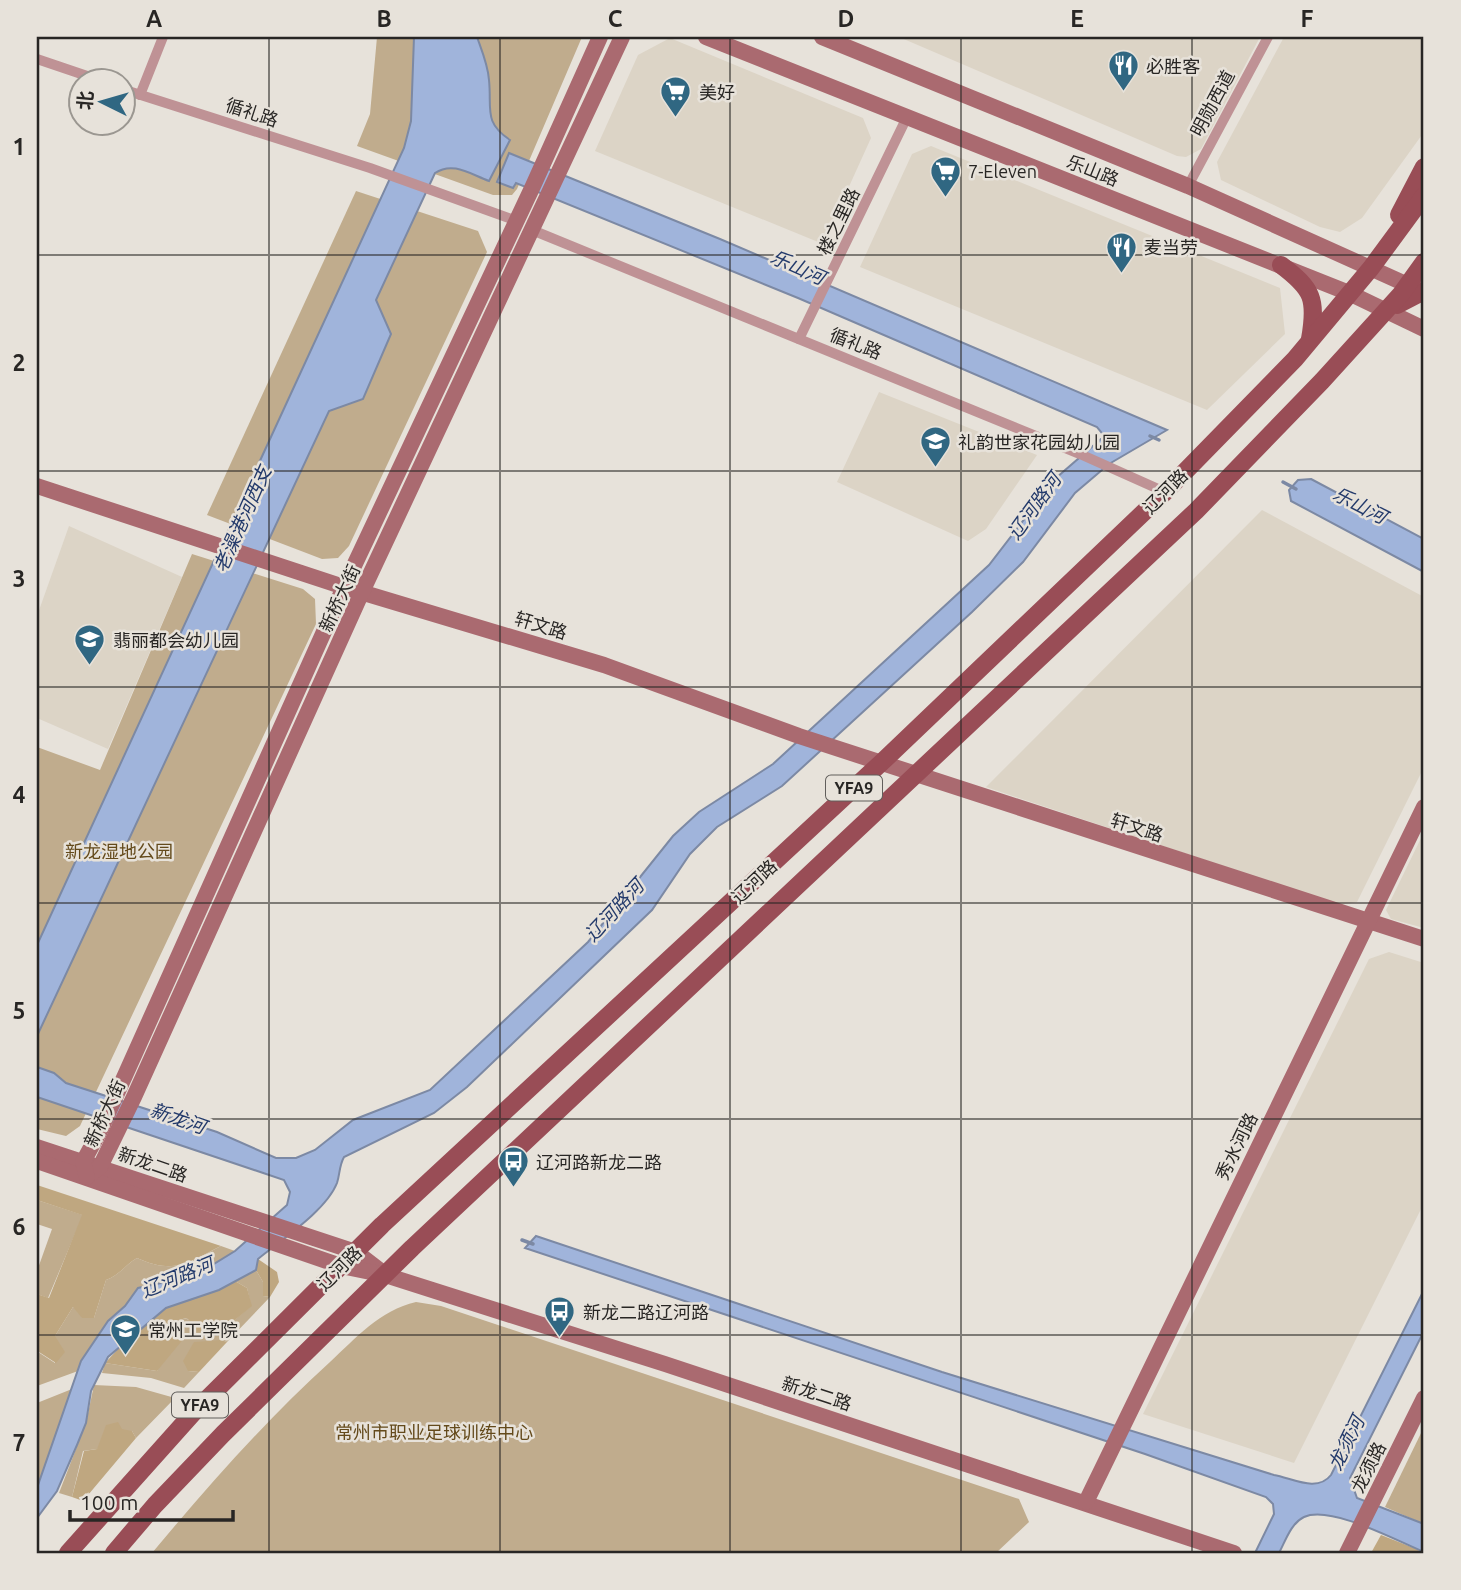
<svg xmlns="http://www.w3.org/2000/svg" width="1461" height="1590" viewBox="0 0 1461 1590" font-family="Ubuntu,'Noto Sans SC',sans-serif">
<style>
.built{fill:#dcd4c6}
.green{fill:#c0ac8d}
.forest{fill:#bfa780}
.water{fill:#a0b4db;stroke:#7c89a4;stroke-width:2}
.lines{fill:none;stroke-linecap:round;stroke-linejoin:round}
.stream{stroke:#7c89a4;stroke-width:3.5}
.street{stroke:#bf9295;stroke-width:10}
.secondary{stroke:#aa6a70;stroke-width:16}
.primary{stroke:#994d56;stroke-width:18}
.grid{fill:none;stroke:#282624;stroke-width:2;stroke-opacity:0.55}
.labels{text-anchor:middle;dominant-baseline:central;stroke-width:5;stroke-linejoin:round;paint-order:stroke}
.shield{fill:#e7e2da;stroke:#615e5b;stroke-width:2}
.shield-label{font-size:16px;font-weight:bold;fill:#282624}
.poi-label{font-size:18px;fill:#282624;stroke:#e7e2da;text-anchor:start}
.street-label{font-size:18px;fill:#282624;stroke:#e7e2da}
.park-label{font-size:18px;fill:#644a1b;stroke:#e7e2da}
.water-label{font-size:19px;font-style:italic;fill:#233a6b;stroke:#e7e2da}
.neatline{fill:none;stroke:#282624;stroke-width:2.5}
.grid-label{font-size:23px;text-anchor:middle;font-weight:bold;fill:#282624}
</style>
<rect width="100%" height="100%" fill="#e7e2da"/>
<!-- built -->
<g class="built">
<polygon points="899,37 1260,37 1201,149 1186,157 1177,156"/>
<polygon points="1284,37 1424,37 1424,132 1362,218 1340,232 1320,227 1221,180 1217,162"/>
<polygon points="670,38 863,118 871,138 823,244 595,151 638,55"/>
<polygon points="931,146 1280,288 1285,334 1207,410 860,267 912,154"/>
<polygon points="879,392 1037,455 986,529 968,541 837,482"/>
<polygon points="1262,510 1424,597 1424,767 1357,902 1340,905 986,787"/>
<polygon points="69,526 182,577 108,749 37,718 37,616"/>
<polygon points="1424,832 1424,928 1391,919 1386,910"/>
<polygon points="1389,952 1424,963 1424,1203 1294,1463 1143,1414 1369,959"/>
</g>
<!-- green -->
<g class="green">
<polygon points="377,37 582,37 517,189 512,195 493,195 357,146 370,114"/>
<polygon points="356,191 478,231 487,252 349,546 338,558 322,559 207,515"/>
<polygon points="192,554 303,589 315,599 316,624 80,1126 66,1136 37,1129 37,747 100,770"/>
<polygon points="37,1200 83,1215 48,1298 37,1294 37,1271 52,1229 37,1224"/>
<path d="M221,1246L235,1251L196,1275L174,1273L161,1283L138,1288L125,1306L108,1321L78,1371L37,1386L38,1352L55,1363V1336L73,1307L94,1318L106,1280C120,1275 125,1265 137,1258C175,1275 188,1263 221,1246Z"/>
<polygon points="256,1270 263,1282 263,1296 270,1297 227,1342 221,1340 188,1371 199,1372 184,1388 151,1378 102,1373 105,1363 157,1371 183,1318 224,1329 251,1306 247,1288 235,1281"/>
<path d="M416,1302L441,1306L1019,1499L1029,1522L996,1553H152C208,1486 265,1421 330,1362C356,1338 380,1310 416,1302Z"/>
<polygon points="94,1385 136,1387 175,1398 136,1438 132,1431 97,1449 83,1451 72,1497 59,1493 86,1423"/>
<polygon points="72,1389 40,1484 37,1483 37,1403"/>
<polygon points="1424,1427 1424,1524 1385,1507"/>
</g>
<!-- forest -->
<g class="forest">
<path d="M37,1185L221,1246C187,1263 175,1275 137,1258C125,1265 120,1275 106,1280L94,1318H82L73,1307L55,1336L65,1352L56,1363L39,1352L37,1357V1294L49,1298L82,1215L37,1200Z"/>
<polygon points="258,1259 277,1272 279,1282 270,1297 263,1296 263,1282 256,1270"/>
<polygon points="235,1281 247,1288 252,1306 224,1329 196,1332 188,1319 183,1318 185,1337 157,1371 105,1363 135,1331 166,1308 219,1290"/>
<polygon points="221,1340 227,1342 199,1372 188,1371 183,1361 194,1342"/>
<polygon points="118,1422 122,1429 132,1431 136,1438 83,1501 72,1497 84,1451 97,1449 106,1425"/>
<polygon points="1381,1535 1419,1550 1417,1553 1371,1553"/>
</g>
<!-- water -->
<g class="water">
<path d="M414,37H477C482,51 488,65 489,80C492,109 483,122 510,140L489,181C470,174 453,161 435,173L376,300L391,334L363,399L329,411L37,1036V945L404,148L411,121Z"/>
<path d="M509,153L720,239L1167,430L1109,464L1075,493L1023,562L972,612L782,786L717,827L690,854L652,910L467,1087L434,1113L344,1157C339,1166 340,1174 337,1183C326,1211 281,1240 258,1259L256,1270L219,1290L166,1308L108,1357L91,1391L86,1423L77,1445L57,1491L37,1518V1488L81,1361L108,1321L125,1306L138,1288L161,1283L174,1273L196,1275L235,1251L287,1205L290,1192L284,1180L37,1097V1067L54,1073L66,1083L217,1132L276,1158H296L315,1150L353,1120L430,1090L588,942L673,836L699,812L773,764L989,565L1056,478L1101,439L1106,438L1097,427L798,298L516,183L513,188L497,182Z"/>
<polygon points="1311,479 1424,539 1424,572 1291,501 1289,490 1298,480"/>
<path d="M536,1236L942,1372L1274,1475C1292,1478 1317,1493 1331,1475L1424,1290V1331L1350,1478L1357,1498L1424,1524V1552C1397,1541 1331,1505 1304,1517C1291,1523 1285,1542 1279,1553H1255L1274,1514L1273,1504L1266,1497L1145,1454L525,1248Z"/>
</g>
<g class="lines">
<!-- stream -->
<g class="stream">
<polyline points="1150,436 1159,440"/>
<polyline points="1283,482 1296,489"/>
<polyline points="522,1240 533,1244"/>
</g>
<!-- street -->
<g class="street">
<polyline points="37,59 99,80"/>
<polyline points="122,89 370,168 517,221"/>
<polyline points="140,95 163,37"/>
<polyline points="1188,186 1268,37"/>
<polyline points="532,230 1080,454 1165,492"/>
<polyline points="799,339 907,117"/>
</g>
<!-- secondary -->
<g class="secondary">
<polyline points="706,37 1349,293 1424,329"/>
<polyline points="822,37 1188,186 1419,290"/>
<polyline points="37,486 344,587 604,665 799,736 1424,939"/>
<polyline points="37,1147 356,1252 382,1272"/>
<polyline points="37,1161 341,1266 385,1275 665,1364 1234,1553"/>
<polyline points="87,1177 100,1167 134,1097 362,592 622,37"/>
<polyline points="87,1177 83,1162 101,1129 344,587 533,186 600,37"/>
<polyline points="1086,1502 1424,807"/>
<polyline points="1347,1553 1424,1398"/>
</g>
<!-- primary -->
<g class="primary">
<polyline points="1399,215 1424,167"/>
<path d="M1281,265C1313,289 1317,299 1310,339"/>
<polyline points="1397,305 1424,291"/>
<polyline points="68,1553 194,1412 382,1225 881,763 1165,492 1295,359 1371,268 1424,196"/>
<polyline points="114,1553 155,1505 223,1434 412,1248 1196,511 1322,381 1401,294 1424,262"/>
</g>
</g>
<!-- grid -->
<path class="grid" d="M269,37V1553M500,37V1553M730,37V1553M961,37V1553M1192,37V1553M37,255H1424M37,471H1424M37,687H1424M37,903H1424M37,1119H1424M37,1335H1424"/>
<!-- icons -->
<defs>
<symbol id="restaurant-pin" viewBox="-11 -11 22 30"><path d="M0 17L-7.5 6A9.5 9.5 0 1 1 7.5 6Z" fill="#306782" stroke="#e7e2da"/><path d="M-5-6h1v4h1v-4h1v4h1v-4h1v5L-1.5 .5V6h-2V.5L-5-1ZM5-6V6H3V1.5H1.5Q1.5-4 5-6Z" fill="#fff"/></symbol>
<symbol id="supermarket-pin" viewBox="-11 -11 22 30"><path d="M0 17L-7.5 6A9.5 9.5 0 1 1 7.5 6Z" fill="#306782" stroke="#e7e2da"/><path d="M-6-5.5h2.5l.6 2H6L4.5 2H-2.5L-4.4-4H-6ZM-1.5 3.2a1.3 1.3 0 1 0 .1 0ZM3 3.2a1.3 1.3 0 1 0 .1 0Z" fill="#fff"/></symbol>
<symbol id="school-pin" viewBox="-11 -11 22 30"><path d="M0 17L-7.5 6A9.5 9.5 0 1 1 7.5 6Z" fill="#306782" stroke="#e7e2da"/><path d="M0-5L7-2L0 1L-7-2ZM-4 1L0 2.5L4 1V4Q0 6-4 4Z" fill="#fff"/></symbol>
<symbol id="bus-pin" viewBox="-11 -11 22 30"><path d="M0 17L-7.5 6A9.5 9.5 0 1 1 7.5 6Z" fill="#306782" stroke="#e7e2da"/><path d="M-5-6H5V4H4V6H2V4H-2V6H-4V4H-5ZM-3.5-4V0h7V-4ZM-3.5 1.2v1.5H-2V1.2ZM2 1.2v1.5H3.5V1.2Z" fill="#fff"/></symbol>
<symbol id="university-pin" viewBox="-11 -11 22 30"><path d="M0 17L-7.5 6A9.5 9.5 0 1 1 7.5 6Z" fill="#306782" stroke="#e7e2da"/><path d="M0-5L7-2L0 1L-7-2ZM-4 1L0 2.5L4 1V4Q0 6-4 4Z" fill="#fff"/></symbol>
</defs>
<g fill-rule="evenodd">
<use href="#restaurant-pin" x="1106" y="48" width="35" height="47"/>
<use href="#supermarket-pin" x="658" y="74" width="35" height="47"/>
<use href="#supermarket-pin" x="928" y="154" width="35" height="47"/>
<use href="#restaurant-pin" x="1104" y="230" width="35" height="47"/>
<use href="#school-pin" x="918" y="424" width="35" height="47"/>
<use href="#school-pin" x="72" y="622" width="35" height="47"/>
<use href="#bus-pin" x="496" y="1144" width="35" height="47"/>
<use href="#bus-pin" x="542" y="1294" width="35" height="47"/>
<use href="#university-pin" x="108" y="1312" width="35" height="47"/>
</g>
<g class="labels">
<!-- shield labels -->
<g class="shield">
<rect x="826" y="775.5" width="56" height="25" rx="5"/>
<rect x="172" y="1392.5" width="56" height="25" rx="5"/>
</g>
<g class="shield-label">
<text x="854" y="788">YFA9</text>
<text x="200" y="1405">YFA9</text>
</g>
<!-- poi labels -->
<g class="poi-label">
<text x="1146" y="66">必胜客</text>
<text x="699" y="92">美好</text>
<text x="968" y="171">7-Eleven</text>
<text x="1144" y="247">麦当劳</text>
<text x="958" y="442">礼韵世家花园幼儿园</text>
<text x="113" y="640">翡丽都会幼儿园</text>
<text x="536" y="1162">辽河路新龙二路</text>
<text x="583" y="1312">新龙二路辽河路</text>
<text x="148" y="1330">常州工学院</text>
</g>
<!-- street labels -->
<g class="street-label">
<text transform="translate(1212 103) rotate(-62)">明勋西道</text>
<text transform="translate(252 112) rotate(18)">循礼路</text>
<text transform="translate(1093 170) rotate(22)">乐山路</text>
<text transform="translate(838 221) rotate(-64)">楼之里路</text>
<text transform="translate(856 343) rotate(22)">循礼路</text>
<text transform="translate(1165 491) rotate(-45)">辽河路</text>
<text transform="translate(339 598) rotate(-65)">新桥大街</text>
<text transform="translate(541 625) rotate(17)">轩文路</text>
<text transform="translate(1137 827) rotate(18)">轩文路</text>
<text transform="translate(754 881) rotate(-43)">辽河路</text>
<text transform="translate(104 1113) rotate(-65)">新桥大街</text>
<text transform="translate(1236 1146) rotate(-64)">秀水河路</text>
<text transform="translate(153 1164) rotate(19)">新龙二路</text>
<text transform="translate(339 1268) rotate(-45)">辽河路</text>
<text transform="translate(817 1393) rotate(18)">新龙二路</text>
<text transform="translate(1368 1467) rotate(-63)">龙须路</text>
</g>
<!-- park labels -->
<g class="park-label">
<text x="119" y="851">新龙湿地公园</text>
<text x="434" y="1432">常州市职业足球训练中心</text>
</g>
<!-- water labels -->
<g class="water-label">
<text transform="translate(798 267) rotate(24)">乐山河</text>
<text transform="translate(1360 505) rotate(27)">乐山河</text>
<text transform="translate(1034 506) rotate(-54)">辽河路河</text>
<text transform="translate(242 519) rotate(-66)">老澡港河西支</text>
<text transform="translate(614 910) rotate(-47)">辽河路河</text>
<text transform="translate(178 1118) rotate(19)">新龙河</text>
<text transform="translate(177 1277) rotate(-22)">辽河路河</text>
<text transform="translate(1346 1443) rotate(-64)">龙须河</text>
</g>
</g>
<!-- border -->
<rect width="1461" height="1590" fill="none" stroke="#e7e2da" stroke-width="77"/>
<!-- north arrow -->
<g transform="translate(102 102) rotate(275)"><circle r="33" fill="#e7e2da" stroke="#9b9791" stroke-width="2"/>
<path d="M0-5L12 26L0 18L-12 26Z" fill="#306782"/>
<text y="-10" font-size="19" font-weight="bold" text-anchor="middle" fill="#282624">北</text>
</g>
<!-- scale -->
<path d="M70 1510v10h163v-10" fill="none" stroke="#282624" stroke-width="3.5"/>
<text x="80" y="1510" font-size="21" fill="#282624" stroke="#e7e2da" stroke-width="5" paint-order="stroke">100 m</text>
<rect x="38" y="38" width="1384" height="1514" class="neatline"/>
<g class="grid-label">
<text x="154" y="27">A</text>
<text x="384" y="27">B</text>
<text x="615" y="27">C</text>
<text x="846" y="27">D</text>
<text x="1077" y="27">E</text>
<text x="1307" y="27">F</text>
<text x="19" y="155">1</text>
<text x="19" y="371">2</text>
<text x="19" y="587">3</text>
<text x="19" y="803">4</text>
<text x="19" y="1019">5</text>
<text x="19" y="1235">6</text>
<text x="19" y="1451">7</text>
</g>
</svg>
